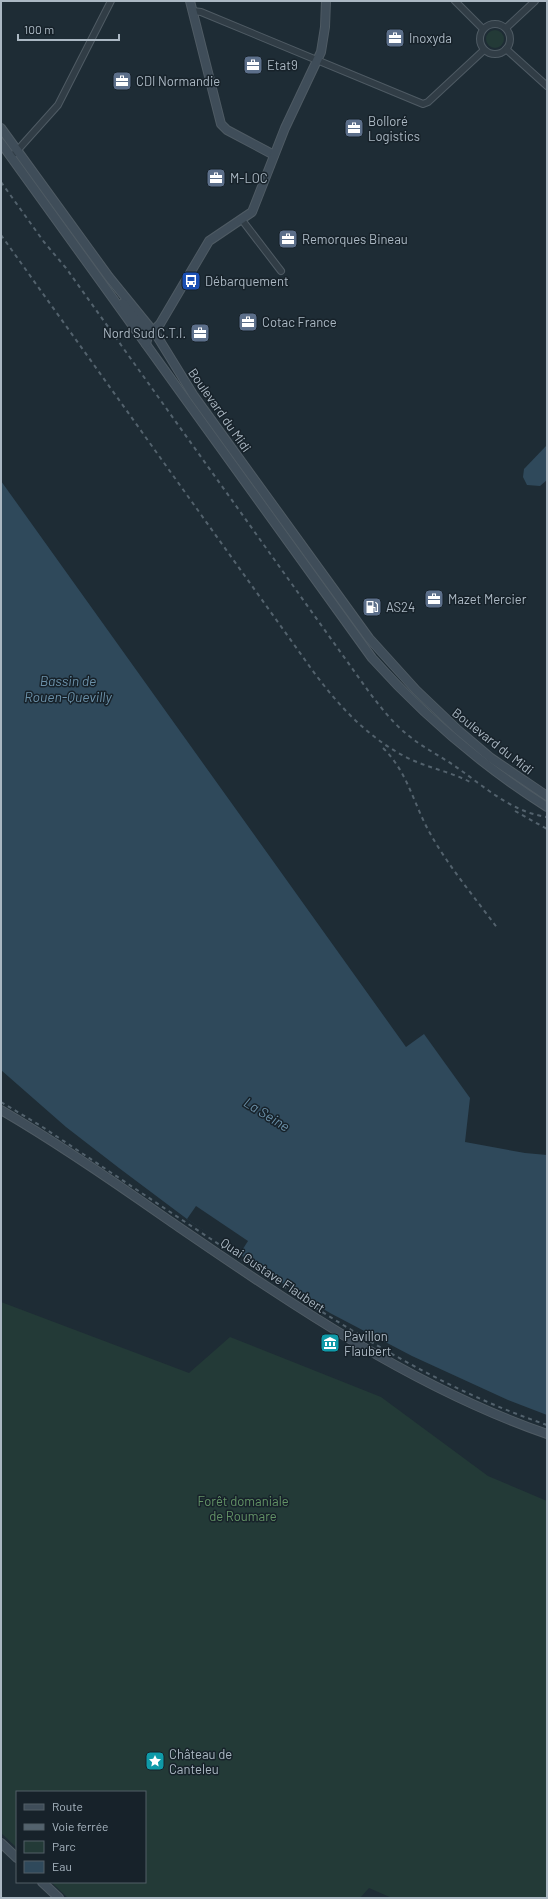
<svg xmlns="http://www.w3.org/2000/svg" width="548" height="1899" viewBox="0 0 548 1899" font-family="Barlow,sans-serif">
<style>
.green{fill:#233a37}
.water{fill:#2f495b}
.pier{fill:#1e2c35}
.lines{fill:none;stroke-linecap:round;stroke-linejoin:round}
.street-casing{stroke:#4f5b64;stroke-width:8}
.secondary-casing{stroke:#4f5b64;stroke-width:10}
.street{stroke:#313d46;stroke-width:6}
.secondary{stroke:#3f4d59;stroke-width:8}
.rail{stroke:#53626d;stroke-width:2;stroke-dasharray:4 4;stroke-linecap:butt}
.labels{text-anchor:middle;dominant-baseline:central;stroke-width:3;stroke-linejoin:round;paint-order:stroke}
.poi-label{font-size:13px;fill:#abb8c3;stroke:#17222a;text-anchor:start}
.street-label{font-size:13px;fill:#abb8c3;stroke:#17222a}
.park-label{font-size:13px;fill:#639366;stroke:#17222a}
.water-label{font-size:14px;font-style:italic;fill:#6b90a8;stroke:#17222a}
</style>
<rect width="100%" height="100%" fill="#1e2c35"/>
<!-- green -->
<g class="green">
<circle cx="495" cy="39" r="9"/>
<polygon points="1,1302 189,1373 230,1337 381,1397 488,1476 547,1501 547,1898 392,1898 369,1888 360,1898 68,1898 51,1882 145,1882 145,1792 17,1792 17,1848 1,1833"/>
</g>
<!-- water -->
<g class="water">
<polygon points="547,445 547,480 540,486 527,485 523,477 524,469"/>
<polygon points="1,481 406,1047 424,1034 470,1098 465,1142 525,1153 547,1155 547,1415 508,1400 412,1356 330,1313 294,1291 187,1219 119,1168 66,1127 1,1070"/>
</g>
<!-- pier -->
<polygon class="pier" points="196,1206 248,1241 239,1255 187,1219"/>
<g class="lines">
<defs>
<g id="street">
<polyline points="455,1 483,29"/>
<polyline points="193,11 201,12 423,104 428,102 484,50"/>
<circle cx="495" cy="39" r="15"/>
<polyline points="506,28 535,1"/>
<polyline points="506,49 547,86"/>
<polyline points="15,153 58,105 111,1"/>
<polyline points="242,220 281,271"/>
</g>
<g id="secondary">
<polyline points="190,1 221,124 227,130 274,155"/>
<polyline points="1,128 109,277 157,336 194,396 369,638 416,690 458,730 491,758 547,796"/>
<path d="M1,143L372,658C424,716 481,765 547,807"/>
<polyline points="123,303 148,336"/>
<polyline points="146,344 148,336 160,324 209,241 252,212 285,128 321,52 325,27 326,1"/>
<path d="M1,1110C58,1143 113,1181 167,1219C287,1301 409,1386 547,1434"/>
<polyline points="1,1843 17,1858"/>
<polyline points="42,1882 59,1898"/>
</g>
</defs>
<!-- street casing -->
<use href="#street" class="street-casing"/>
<!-- secondary casing -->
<use href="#secondary" class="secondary-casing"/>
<!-- street -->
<use href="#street" class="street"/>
<!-- secondary -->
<use href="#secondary" class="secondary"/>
<!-- rail -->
<g class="rail">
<path d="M1,182L44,242L66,268L369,692C382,709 395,726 413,739C427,750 444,758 459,769C486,788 512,812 547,817"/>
<path d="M1,235L310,667C336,703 368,739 410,759C429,768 451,772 470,782"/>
<path d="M383,748C408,772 414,806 431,835C449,867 476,899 498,929"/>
<polyline points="515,811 547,829"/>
<path d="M1,1102L41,1126C112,1173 183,1221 255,1268C348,1330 441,1389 547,1425"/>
</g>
</g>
<!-- icons -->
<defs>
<symbol id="office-square" viewBox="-11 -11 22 22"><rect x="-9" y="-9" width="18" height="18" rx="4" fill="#5c6f8a" stroke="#17222a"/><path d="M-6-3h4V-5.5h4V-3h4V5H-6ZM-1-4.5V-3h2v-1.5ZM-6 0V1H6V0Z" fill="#fff"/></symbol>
<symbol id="bus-square" viewBox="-11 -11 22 22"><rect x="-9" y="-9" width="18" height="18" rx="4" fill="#1a4fb4" stroke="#17222a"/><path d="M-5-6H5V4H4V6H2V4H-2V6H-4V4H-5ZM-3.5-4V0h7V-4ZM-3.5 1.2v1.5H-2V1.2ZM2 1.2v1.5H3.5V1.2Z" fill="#fff"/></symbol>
<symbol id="fuel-square" viewBox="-11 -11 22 22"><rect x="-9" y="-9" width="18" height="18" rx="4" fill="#5c6f8a" stroke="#17222a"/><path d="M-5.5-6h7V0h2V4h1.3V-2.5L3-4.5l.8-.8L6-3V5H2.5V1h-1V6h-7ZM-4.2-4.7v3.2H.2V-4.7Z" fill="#fff"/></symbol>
<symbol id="museum-square" viewBox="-11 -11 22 22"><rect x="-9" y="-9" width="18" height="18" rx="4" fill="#0f9aa8" stroke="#17222a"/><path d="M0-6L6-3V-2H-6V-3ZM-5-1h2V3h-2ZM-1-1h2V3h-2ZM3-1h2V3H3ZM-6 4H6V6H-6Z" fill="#fff"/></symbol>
<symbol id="sight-square" viewBox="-11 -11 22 22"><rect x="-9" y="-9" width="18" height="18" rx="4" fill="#0f9aa8" stroke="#17222a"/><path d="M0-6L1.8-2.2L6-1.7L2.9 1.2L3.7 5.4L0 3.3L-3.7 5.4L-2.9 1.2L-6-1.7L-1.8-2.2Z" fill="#fff"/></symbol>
</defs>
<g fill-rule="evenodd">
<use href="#office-square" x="384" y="27" width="22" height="22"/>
<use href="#office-square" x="242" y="54" width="22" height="22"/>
<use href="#office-square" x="111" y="70" width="22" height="22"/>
<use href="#office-square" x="343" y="117" width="22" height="22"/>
<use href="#office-square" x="205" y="167" width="22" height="22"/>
<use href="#office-square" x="277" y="228" width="22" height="22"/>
<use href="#bus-square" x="180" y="270" width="22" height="22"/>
<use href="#office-square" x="237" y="311" width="22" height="22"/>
<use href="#office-square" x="189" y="322" width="22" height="22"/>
<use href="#office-square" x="423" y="588" width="22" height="22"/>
<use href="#fuel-square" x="361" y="596" width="22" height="22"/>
<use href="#museum-square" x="319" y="1332" width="22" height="22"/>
<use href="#sight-square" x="144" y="1750" width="22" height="22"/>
</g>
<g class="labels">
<!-- poi labels -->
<g class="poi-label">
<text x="409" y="38">Inoxyda</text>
<text x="267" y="65">Etat9</text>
<text x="136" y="81">CDI Normandie</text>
<text x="368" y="121">Bolloré<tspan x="368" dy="15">Logistics</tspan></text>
<text x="230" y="178">M-LOC</text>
<text x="302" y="239">Remorques Bineau</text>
<text x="205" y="281">Débarquement</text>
<text x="262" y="322">Cotac France</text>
<text x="186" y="333" text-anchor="end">Nord Sud C.T.I.</text>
<text x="448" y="599">Mazet Mercier</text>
<text x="386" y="607">AS24</text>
<text x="344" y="1336">Pavillon<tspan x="344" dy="15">Flaubert</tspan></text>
<text x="169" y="1754">Château de<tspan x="169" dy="15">Canteleu</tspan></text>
</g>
<!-- street labels -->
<g class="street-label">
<text transform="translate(220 410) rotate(55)">Boulevard du Midi</text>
<text transform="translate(493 741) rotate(38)">Boulevard du Midi</text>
<text transform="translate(273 1275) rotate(34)">Quai Gustave Flaubert</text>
</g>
<!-- park labels -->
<g class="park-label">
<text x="243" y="1501">Forêt domaniale<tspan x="243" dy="15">de Roumare</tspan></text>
</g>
<!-- water labels -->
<g class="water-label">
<text x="68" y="680">Bassin de<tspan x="68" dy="16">Rouen-Quevilly</tspan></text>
<text transform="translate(267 1114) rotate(32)">La Seine</text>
</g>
</g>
<!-- border -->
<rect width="548" height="1899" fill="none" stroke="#abb8c3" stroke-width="4"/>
<!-- legend -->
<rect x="16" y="1791" width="130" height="92" fill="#17222a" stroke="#525e67"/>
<rect x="24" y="1804" width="20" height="6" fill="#3f4d59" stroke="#525e67"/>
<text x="52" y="1811" font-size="12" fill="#abb8c3">Route</text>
<rect x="24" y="1824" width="20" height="6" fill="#53626d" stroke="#525e67"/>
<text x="52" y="1831" font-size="12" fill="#abb8c3">Voie ferrée</text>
<rect x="24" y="1841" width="20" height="12" fill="#233a37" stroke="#525e67"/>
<text x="52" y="1851" font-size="12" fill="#abb8c3">Parc</text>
<rect x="24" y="1861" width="20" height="12" fill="#2f495b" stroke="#525e67"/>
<text x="52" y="1871" font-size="12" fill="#abb8c3">Eau</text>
<!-- scale -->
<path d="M18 34v6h101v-6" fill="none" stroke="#abb8c3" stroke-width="2"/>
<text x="24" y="34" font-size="12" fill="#abb8c3" stroke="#17222a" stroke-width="3" paint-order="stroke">100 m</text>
</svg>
